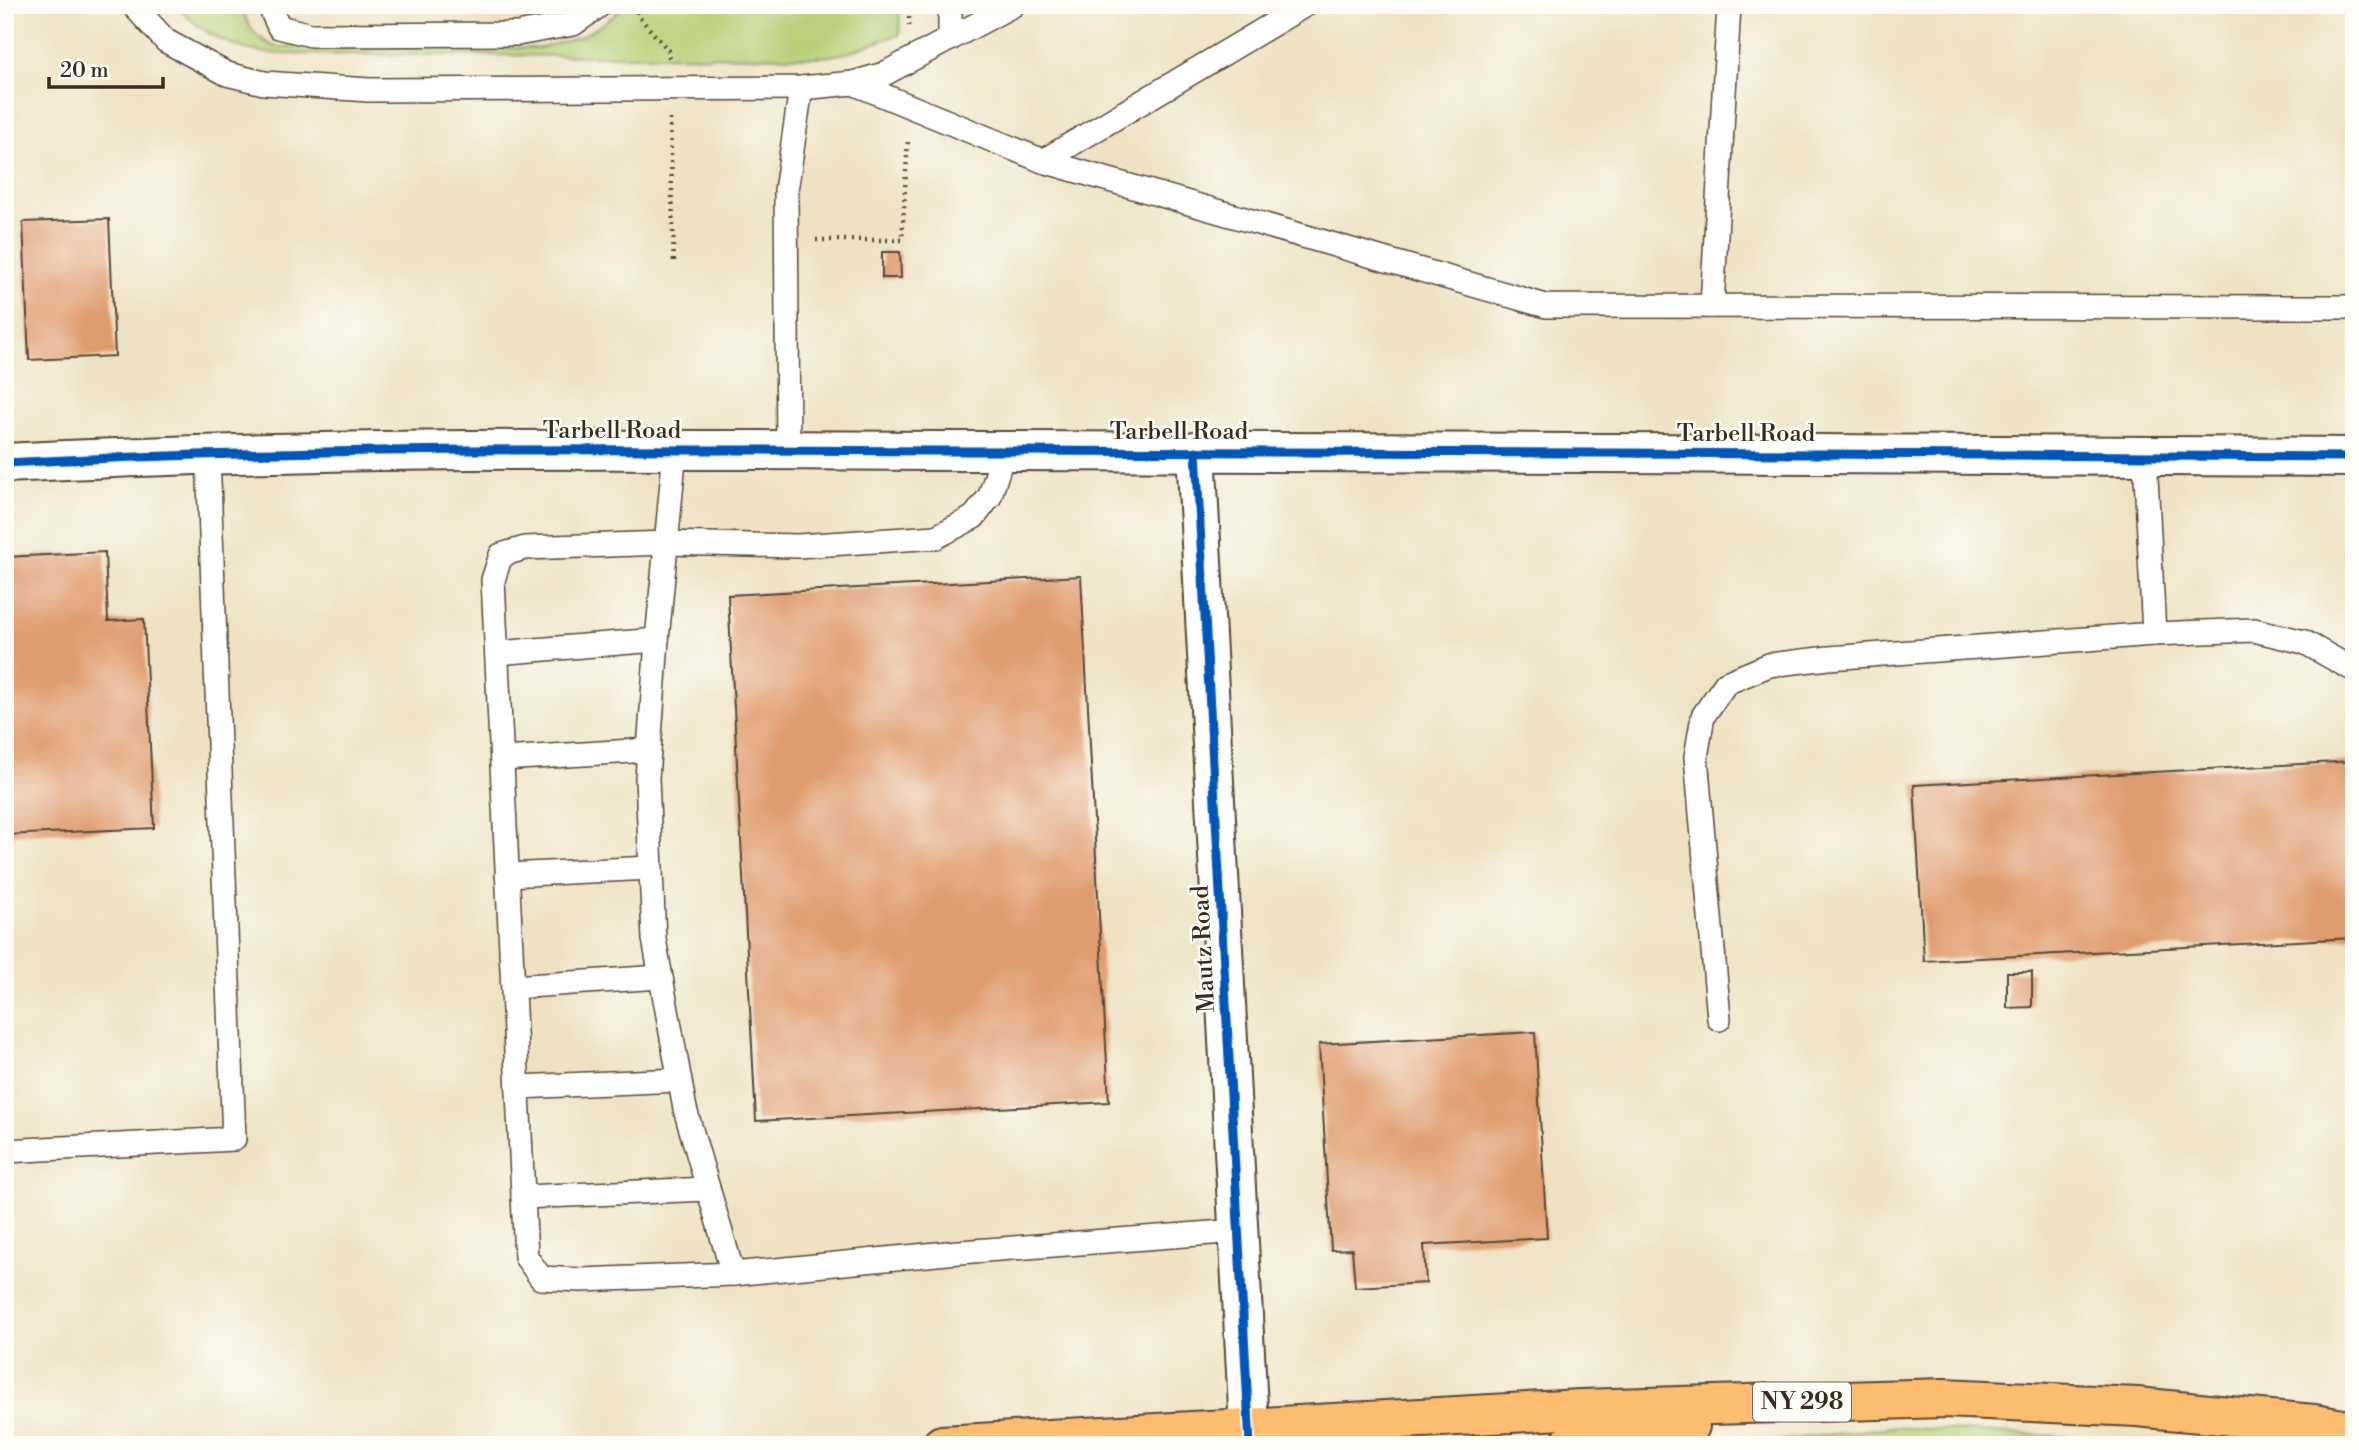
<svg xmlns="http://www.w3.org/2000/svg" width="2359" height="1450" viewBox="0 0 2359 1450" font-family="'Libre Bodoni',serif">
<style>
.green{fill:#b5cf75;stroke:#787c4a;stroke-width:2}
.building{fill:#e09c6e}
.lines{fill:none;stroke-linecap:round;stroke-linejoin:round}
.service-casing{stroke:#564637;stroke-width:26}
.minor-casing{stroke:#564637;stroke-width:42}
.primary-casing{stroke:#564637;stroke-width:42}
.path{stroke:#564637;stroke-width:4.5;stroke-dasharray:2 5;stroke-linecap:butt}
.service{stroke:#fff;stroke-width:23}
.minor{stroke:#fff;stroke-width:38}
.primary{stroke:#fdbc70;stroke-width:38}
.cycleway-casing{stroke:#fdfcf7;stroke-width:13}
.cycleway{stroke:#0057b8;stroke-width:9}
.labels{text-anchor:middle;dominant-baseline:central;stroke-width:5;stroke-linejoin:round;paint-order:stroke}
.shield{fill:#fdfcf7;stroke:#75695f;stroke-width:2}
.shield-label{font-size:23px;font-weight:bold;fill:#3b2a1e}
.street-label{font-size:24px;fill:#3b2a1e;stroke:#fdfcf7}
</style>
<rect width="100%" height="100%" fill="#fdfcf7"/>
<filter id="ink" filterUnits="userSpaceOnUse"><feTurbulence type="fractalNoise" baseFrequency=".0143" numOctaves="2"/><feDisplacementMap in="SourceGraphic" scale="14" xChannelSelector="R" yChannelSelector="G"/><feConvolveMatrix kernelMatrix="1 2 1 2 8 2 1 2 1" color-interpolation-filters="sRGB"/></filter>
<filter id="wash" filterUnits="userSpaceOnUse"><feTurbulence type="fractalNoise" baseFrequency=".00686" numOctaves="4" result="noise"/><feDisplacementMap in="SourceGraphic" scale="28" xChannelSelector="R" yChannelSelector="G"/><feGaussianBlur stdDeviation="1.57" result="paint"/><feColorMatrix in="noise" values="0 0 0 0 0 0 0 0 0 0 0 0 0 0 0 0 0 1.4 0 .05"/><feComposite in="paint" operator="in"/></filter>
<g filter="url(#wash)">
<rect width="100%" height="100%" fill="#eee2c2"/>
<!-- green -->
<g class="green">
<path d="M176,5H242C246,26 256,39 276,47L539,48L580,37L601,25L627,5H899L900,34L847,53L824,57L278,54C238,52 202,35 176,5Z"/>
<polygon points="1891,1427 2213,1445 1745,1445"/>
</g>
<g id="blocks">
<!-- building -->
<g class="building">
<polygon points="109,219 115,356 29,360 23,222"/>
<polygon points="882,252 900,252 901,278 882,278"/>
<polygon points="105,552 108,621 144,619 154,828 5,835 5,557"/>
<polygon points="1081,576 1109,1102 756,1121 728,595"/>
<polygon points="2354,761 2354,938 1924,961 1914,785"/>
<polygon points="2007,972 2032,972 2032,1007 2007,1008"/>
<polygon points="1535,1032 1547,1238 1424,1245 1426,1283 1355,1287 1352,1249 1331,1250 1319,1044"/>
</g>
</g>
</g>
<g filter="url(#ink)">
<use href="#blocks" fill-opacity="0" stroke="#564637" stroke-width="2"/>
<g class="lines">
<defs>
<g id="service">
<polyline points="133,5 166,41 227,74 264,83 369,90 801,88 853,83 884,74 1013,5"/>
<polyline points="269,5 279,27 311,35 517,34 573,24 600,5"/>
<polyline points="950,39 950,5"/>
<polyline points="853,83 1043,161 1305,5"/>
<polyline points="1043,161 1546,306 2354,307"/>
<polyline points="1712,306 1729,5"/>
<polyline points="675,450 657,640 647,778 654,939 685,1109 733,1274 947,1253 1238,1231"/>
<polyline points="788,450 786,191 801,88"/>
<polyline points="2154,634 2254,630 2304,642 2354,670"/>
<polyline points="497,653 657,640"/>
<polyline points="502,759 649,750"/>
<polyline points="507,875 651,868"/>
<polyline points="513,987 660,977"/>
<polyline points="1719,1019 1696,757 1703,716 1726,683 1769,665 1829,658 2154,634 2145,456"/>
<polyline points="518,1087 680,1080"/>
<polyline points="5,1151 234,1139 208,455"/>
<polyline points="523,1197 708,1189"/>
<polyline points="733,1274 581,1280 541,1278 526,1257 493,580 501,555 525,548 666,543 798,546 936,537 974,517 990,496 1004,451"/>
</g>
<g id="minor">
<polyline points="1196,451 1250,1445"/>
<path d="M5,463C335,445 666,450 996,451C1449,452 1901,454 2354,457"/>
</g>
<g id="primary">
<polyline points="942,1445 1580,1409 1944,1398 2137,1407 2314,1424 2354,1431"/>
<polyline points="1569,1445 1690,1426"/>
</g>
</defs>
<!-- service casing -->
<use href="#service" class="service-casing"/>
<!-- minor casing -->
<use href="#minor" class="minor-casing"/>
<!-- primary casing -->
<use href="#primary" class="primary-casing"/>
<!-- path -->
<g class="path">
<polyline points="635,5 639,17 669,51 669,58"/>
<polyline points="909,26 909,5"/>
<polyline points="670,119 674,265"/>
<polyline points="816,240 902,240 908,139"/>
</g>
<!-- service -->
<use href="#service" class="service"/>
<!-- minor -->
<use href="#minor" class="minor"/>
<!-- primary -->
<use href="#primary" class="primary"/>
<defs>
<g id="cycleway">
<polyline points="1196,451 1250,1445"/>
<path d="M5,463C335,445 666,450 996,451C1449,452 1901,454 2354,457"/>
</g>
</defs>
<!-- cycleway casing -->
<use href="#cycleway" class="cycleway-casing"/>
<!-- cycleway -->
<use href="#cycleway" class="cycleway"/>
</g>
</g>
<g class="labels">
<!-- shield labels -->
<rect class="shield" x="1753" y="1382.5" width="98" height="39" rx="5"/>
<g class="shield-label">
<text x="1802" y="1402">NY 298</text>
</g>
<!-- street labels -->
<g class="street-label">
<text x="612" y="431">Tarbell Road</text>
<text x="1179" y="432">Tarbell Road</text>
<text x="1746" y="434">Tarbell Road</text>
<text transform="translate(1204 949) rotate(-93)">Mautz Road</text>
</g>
</g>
<!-- margin -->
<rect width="2359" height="1450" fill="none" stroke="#fdfcf7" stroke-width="28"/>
<!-- scale -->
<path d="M49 77v10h114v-10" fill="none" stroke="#3b2a1e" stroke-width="3.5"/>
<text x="60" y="77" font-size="21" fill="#3b2a1e" stroke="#fdfcf7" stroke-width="5" paint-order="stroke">20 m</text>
</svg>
